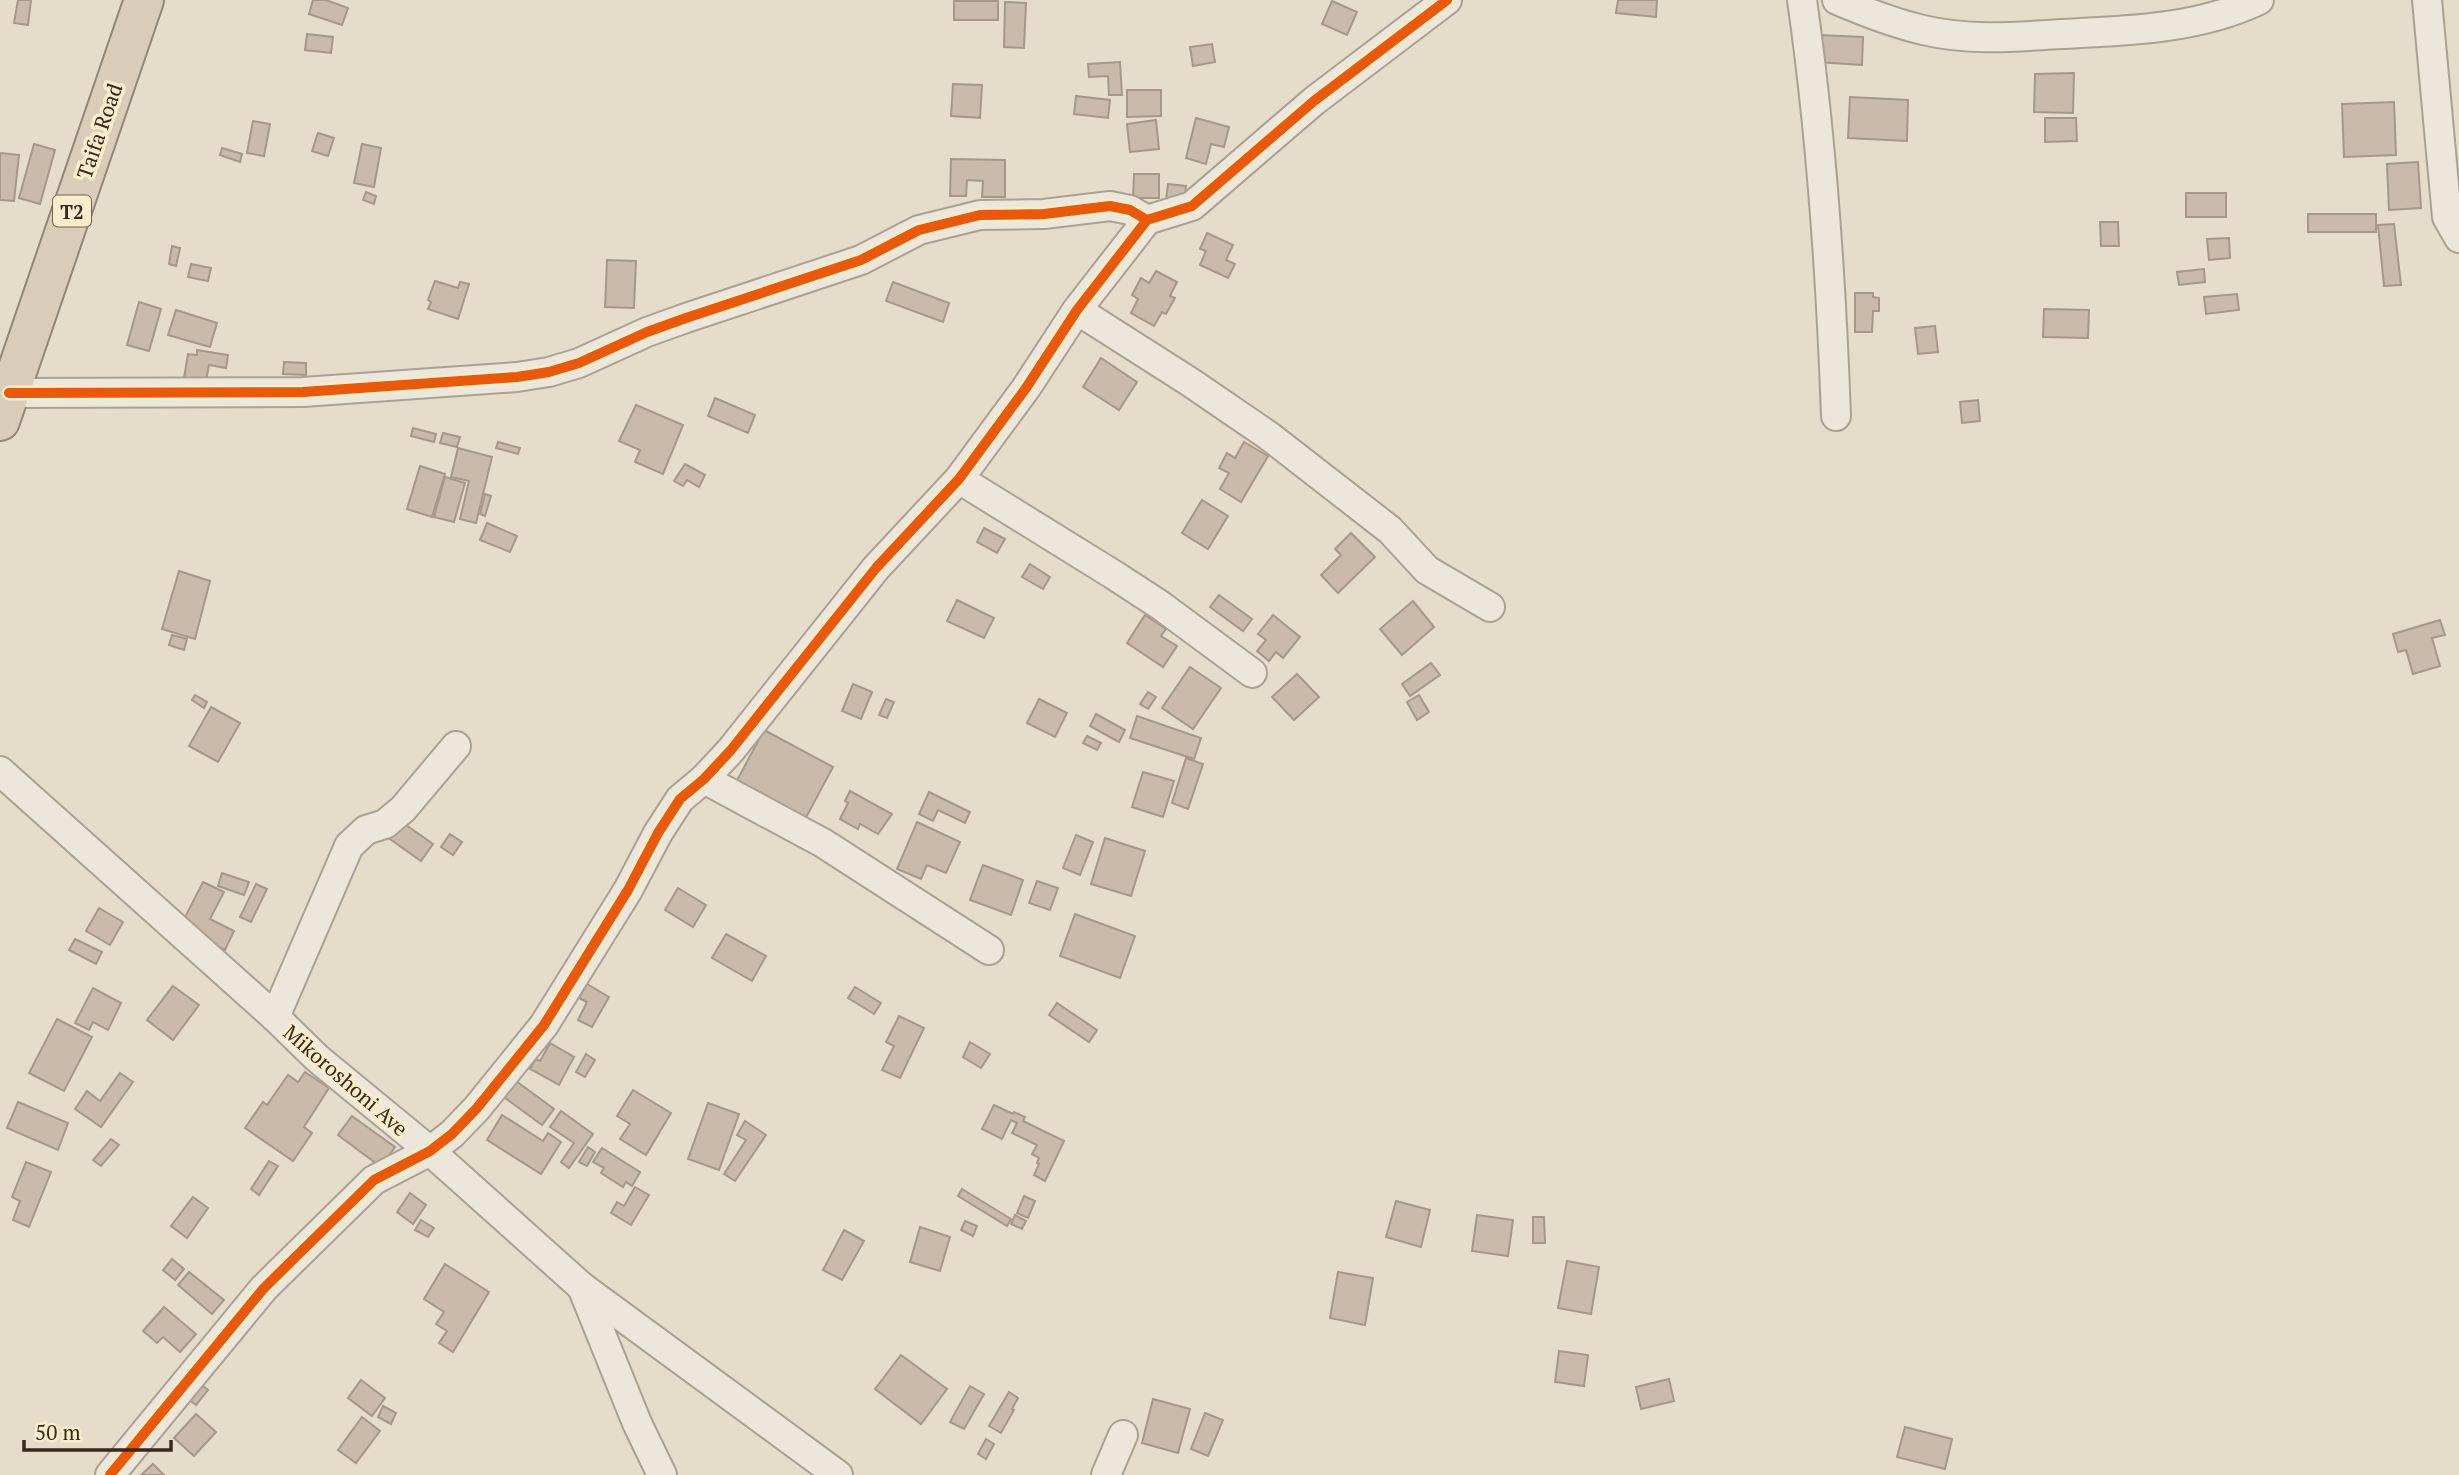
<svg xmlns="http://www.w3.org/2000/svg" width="2459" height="1475" viewBox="0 0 2459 1475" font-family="'PT Serif',serif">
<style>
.building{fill:#cabaa9;stroke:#a59888;stroke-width:2}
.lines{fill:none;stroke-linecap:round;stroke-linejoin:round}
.minor-casing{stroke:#aaa193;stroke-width:32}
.highway-casing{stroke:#8f8779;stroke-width:42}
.minor{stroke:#ede7db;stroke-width:28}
.highway{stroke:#d9cdb9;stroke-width:38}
.cycleway-casing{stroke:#f9eccc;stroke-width:15}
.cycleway{stroke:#e8590c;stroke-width:10}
.labels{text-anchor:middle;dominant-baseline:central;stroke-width:7;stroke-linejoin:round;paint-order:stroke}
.shield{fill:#f9eccc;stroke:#73644f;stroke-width:2}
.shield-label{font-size:19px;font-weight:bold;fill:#39291a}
.street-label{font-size:21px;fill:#39291a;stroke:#f9eccc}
</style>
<rect width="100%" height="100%" fill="#e5ddc9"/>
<!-- building -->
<g class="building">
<polygon points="18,0 31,0 28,25 14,23"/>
<polygon points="313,0 326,0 348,8 342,25 309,14"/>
<polygon points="1618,0 1657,0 1656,17 1616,13"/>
<rect x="954" y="1" width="44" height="19"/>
<polygon points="1332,1 1357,12 1347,35 1322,24"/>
<polygon points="1005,2 1026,3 1024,48 1004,47"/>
<polygon points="307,34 333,37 331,53 305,50"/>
<polygon points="1818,35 1863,37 1862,65 1816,62"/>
<polygon points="1212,44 1215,62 1193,66 1190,47"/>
<polygon points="1120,62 1122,95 1109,95 1108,76 1089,77 1088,64"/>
<polygon points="2074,73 2073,113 2034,112 2035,74"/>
<polygon points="953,84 982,85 980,118 951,116"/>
<polygon points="1127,90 1161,90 1161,116 1127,117"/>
<polygon points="1076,96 1110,100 1108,118 1074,114"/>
<polygon points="1850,97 1908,100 1907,141 1848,138"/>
<polygon points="2394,102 2396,155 2344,157 2342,104"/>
<polygon points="1196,118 1229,127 1224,147 1211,144 1206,164 1186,158"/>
<polygon points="2045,118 2076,118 2077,141 2045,142"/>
<polygon points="1156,120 1159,149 1130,152 1127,124"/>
<polygon points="253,121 270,124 264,156 247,153"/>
<polygon points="318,133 334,138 328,156 312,151"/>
<polygon points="34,144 55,150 40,204 19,198"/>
<polygon points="362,144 381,148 374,187 354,183"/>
<polygon points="222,148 242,154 240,162 220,155"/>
<polygon points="0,153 19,155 14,201 0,200"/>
<polygon points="951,159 1005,160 1005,197 982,197 983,181 967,180 966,196 950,196"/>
<polygon points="2418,162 2421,208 2389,210 2387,164"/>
<polygon points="1134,174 1159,174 1159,198 1133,198"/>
<polygon points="1168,184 1186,186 1184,202 1166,200"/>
<polygon points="366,192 376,196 374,204 363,200"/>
<rect x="2186" y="193" width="40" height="24"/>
<rect x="2308" y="214" width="68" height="18"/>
<polygon points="2100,222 2118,222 2119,246 2101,246"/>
<polygon points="2394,224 2401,285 2384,286 2378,225"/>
<polygon points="1207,233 1233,245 1226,260 1235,264 1228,278 1200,265 1206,251 1200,249"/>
<polygon points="2229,238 2230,258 2209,260 2207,239"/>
<polygon points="172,246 180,248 176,266 169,264"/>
<polygon points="607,260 636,261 634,308 605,307"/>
<polygon points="191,264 211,268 208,281 188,277"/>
<polygon points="2204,269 2205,282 2179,285 2177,272"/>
<polygon points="1156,271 1177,282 1170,296 1175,298 1166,314 1162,312 1154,326 1131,313 1138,299 1132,295 1141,278 1149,283"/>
<polygon points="435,281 458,288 460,282 469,284 458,319 428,309 431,302 428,300"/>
<polygon points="893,282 949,303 943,322 886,301"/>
<polygon points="1855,293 1873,293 1873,297 1879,298 1879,311 1873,311 1872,332 1855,332"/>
<polygon points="2237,294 2239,310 2206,314 2204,297"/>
<polygon points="139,302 161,309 149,351 127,345"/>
<polygon points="2044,309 2089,310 2088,338 2043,337"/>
<polygon points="176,310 217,323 210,347 168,335"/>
<polygon points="1935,326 1938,352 1918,354 1915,328"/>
<polygon points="197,350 228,355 226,368 209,365 206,381 184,378 188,354 197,355"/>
<polygon points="1101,358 1137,382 1119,410 1083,387"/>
<polygon points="284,362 306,363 306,375 283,374"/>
<polygon points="715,398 755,415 748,433 708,416"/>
<polygon points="1978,400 1980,421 1962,423 1960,402"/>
<polygon points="636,405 683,425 663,474 635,462 640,450 619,441"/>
<polygon points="413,428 436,434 434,442 411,436"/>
<polygon points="443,433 460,437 457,447 440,443"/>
<polygon points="498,442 520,448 518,454 496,448"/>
<polygon points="1244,442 1268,456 1241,502 1220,489 1229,473 1219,468 1227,453 1235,458"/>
<polygon points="458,448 492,457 476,523 460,519 469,481 451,477"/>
<polygon points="685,464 705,475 699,487 687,480 683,486 674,481"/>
<polygon points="420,466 445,474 432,517 407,509"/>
<polygon points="445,477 465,483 454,522 434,517"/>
<polygon points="485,494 491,496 485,516 480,514"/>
<polygon points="1202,500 1228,516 1208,549 1182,533"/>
<polygon points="487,523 517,536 510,552 480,540"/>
<polygon points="984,528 1005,539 997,553 977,542"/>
<polygon points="1351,533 1375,557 1338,593 1321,575 1341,555 1335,549"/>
<polygon points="1030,564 1050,577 1043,589 1022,577"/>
<polygon points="179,571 210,581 195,639 162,629"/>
<polygon points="1219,595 1252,619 1243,631 1210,607"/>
<polygon points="957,600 994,618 984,638 947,621"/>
<polygon points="1413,601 1434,627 1402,655 1380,629"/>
<polygon points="1145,615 1166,629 1161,636 1177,646 1163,667 1127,643"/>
<polygon points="1273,615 1300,637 1283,658 1276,652 1269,661 1257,651 1266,640 1258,634"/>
<polygon points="2440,620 2445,635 2432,638 2440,666 2413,674 2406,650 2398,652 2393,634"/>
<polygon points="172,635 187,639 184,650 169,645"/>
<polygon points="1431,663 1440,675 1410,696 1402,684"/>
<polygon points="1190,667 1221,688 1193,729 1162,708"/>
<polygon points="1297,674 1319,697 1294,720 1272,697"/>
<polygon points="853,684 872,692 861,719 842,711"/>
<polygon points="1148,692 1156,697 1148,709 1140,704"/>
<polygon points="195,695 207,702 204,708 192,700"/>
<polygon points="1419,695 1429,712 1417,720 1407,702"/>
<polygon points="886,699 894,702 887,718 879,715"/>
<polygon points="1039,699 1067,713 1055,737 1027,723"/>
<polygon points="211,707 240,723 218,762 189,746"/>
<polygon points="1096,714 1125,730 1119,742 1090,726"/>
<polygon points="1137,716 1201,738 1194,759 1130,738"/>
<polygon points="764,730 833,767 802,825 733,788"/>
<polygon points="1087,736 1101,743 1097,750 1083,743"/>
<polygon points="1186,758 1203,764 1188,809 1172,803"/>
<polygon points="1143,772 1174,781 1163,817 1132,807"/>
<polygon points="850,791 892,814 878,834 860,824 858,829 840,819 848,803 845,801"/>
<polygon points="929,792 970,812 965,823 938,810 933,821 919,814"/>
<polygon points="399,820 433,844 421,861 387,837"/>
<polygon points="917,822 960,842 946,873 927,865 921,879 897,869"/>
<polygon points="450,834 462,842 453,855 441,847"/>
<polygon points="1076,835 1093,842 1080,875 1063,868"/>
<polygon points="1105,838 1145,851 1131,896 1091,884"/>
<polygon points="983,865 1023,880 1011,915 970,900"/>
<polygon points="222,873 249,882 244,895 218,886"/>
<polygon points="1037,881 1058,888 1050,910 1029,903"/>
<polygon points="203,882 224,892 210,919 234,931 225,950 180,927"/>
<polygon points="256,884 267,889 251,922 240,917"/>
<polygon points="678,888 706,905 693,927 665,910"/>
<polygon points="99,908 123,922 110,945 86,931"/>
<polygon points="1075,914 1135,936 1120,978 1060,956"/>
<polygon points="726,934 766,956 752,981 712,958"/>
<polygon points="75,939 102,952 96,964 69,950"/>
<polygon points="587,984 609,997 592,1027 578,1020 587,1002 579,998"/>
<polygon points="173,986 199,1005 173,1040 147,1020"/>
<polygon points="855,987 881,1003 874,1014 848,998"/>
<polygon points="93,988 121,1003 108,1030 93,1022 89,1030 75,1023"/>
<polygon points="1057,1003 1097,1030 1089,1042 1049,1015"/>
<polygon points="899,1016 924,1028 900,1078 882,1070 894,1046 886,1042"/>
<polygon points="57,1019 92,1037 64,1091 29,1073"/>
<polygon points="970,1042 990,1054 981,1068 963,1057"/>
<polygon points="550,1043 574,1057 559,1085 530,1069 536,1059 540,1061"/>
<polygon points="586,1054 595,1060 585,1077 576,1072"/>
<polygon points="305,1072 329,1088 304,1127 312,1133 293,1161 245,1128 263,1102 267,1105 288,1075 298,1082"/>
<polygon points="120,1073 133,1082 101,1127 75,1109 87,1091 100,1101"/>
<polygon points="512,1078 554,1109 542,1125 501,1095"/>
<polygon points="633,1090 671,1113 646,1155 620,1139 630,1124 617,1116"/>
<polygon points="18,1102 68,1123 58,1150 7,1128"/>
<polygon points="708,1103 739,1114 719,1170 688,1159"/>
<polygon points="994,1105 1013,1114 1014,1112 1025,1117 1023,1121 1064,1141 1045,1181 1034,1175 1039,1164 1037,1163 1039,1158 1032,1154 1037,1145 1012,1133 1017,1123 1011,1120 1002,1139 982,1129"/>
<polygon points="561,1111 593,1134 569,1168 561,1162 574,1143 550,1127"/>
<polygon points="502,1115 543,1141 548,1133 561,1142 541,1174 487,1140"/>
<polygon points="352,1116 395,1147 381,1167 338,1135"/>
<polygon points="745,1121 766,1135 735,1181 724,1174 746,1140 737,1135"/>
<polygon points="111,1139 119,1145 101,1166 93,1160"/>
<polygon points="588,1147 595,1152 587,1166 579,1162"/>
<polygon points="602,1148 640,1172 632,1186 626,1182 623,1187 601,1173 604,1168 593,1162"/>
<polygon points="269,1161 278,1166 259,1195 251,1189"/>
<polygon points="26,1162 51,1172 29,1227 13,1220 20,1201 12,1197"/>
<polygon points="635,1187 649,1195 631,1225 611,1213 617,1202 624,1206"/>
<polygon points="962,1189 1011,1219 1007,1226 958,1196"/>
<polygon points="410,1193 426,1205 413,1224 397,1212"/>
<polygon points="1024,1196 1035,1201 1028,1218 1017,1213"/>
<polygon points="193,1197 208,1208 187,1238 171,1226"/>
<polygon points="1396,1201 1430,1210 1421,1247 1386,1237"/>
<polygon points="1015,1215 1026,1221 1022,1229 1011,1224"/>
<polygon points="1477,1215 1513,1220 1508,1256 1472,1251"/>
<polygon points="1533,1217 1544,1217 1545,1243 1533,1243"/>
<polygon points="421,1220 434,1228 428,1237 415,1230"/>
<polygon points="965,1221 977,1226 973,1236 961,1230"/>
<polygon points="920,1227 950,1237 940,1271 910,1262"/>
<polygon points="844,1230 864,1241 842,1280 823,1270"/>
<polygon points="172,1259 184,1269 175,1280 163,1270"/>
<polygon points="1567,1261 1599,1267 1591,1314 1558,1308"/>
<polygon points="445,1264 489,1292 453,1352 439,1343 447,1331 436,1324 444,1312 424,1299"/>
<polygon points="189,1272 224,1300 212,1314 178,1285"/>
<polygon points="1338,1272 1373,1278 1365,1325 1330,1318"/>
<polygon points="164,1307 196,1334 180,1352 163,1337 157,1343 143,1331"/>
<polygon points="1559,1351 1588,1355 1584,1386 1555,1382"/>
<polygon points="901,1355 947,1389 921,1424 875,1389"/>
<polygon points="1669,1379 1674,1401 1641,1409 1636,1387"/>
<polygon points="361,1380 385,1398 372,1416 348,1398"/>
<polygon points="197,1381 208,1390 196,1405 185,1396"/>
<polygon points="970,1386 984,1394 964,1429 950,1422"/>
<polygon points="1009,1392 1018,1398 1012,1409 1014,1410 1001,1433 989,1426"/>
<polygon points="1153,1399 1190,1409 1178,1453 1142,1443"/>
<polygon points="383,1406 396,1413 391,1424 378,1417"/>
<polygon points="1205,1413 1223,1420 1208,1456 1191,1449"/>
<polygon points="196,1414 216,1432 194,1456 174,1438"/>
<polygon points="362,1417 380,1431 356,1463 338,1450"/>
<polygon points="1905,1427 1952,1439 1945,1469 1897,1457"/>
<polygon points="986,1439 994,1444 986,1459 978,1454"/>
<polygon points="153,1464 164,1475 141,1475"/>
</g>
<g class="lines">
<defs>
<g id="minor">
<path d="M1802,0C1822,139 1831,276 1836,416"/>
<path d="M1837,0C1865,12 1893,23 1923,30C1969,41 2014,37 2061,34C2128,31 2198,29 2259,0"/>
<polyline points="2427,0 2447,217 2459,238"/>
<polyline points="1077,310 1190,382 1269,436 1390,530 1427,570 1490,607"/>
<polyline points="9,393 303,392 517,377 549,372 579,363 647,332 686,318 861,260 919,230 980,215 1044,214 1110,206 1130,210 1147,220"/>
<polyline points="959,479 1114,575 1160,605 1252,673"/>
<polyline points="0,771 275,1017 317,1058 430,1151 582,1287 838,1475"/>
<polyline points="704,779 823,843 989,950"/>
<polyline points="275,1017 349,846 366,830 385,824 403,809 456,746"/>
<polyline points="582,1287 637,1423 662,1475"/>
<polyline points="110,1475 264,1288 374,1180 430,1151 452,1134 477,1108 544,1025 628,890 658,833 680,799 704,779 731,750 876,568 959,479 1026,388 1077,310 1147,220 1192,206 1314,101 1447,0"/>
<polyline points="1106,1475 1123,1435"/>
</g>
<polyline id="highway" points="0,421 144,0"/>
</defs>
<!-- minor casing -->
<use href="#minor" class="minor-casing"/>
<!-- highway casing -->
<use href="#highway" class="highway-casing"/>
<!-- minor -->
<use href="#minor" class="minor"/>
<!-- highway -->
<use href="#highway" class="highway"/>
<defs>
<g id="cycleway">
<polyline points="9,393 303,392 517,377 549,372 579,363 647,332 686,318 861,260 919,230 980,215 1044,214 1110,206 1130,210 1147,220"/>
<polyline points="110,1475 264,1288 374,1180 430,1151 452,1134 477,1108 544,1025 628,890 658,833 680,799 704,779 731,750 876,568 959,479 1026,388 1077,310 1147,220 1192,206 1314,101 1447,0"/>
</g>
</defs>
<!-- cycleway casing -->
<use href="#cycleway" class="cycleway-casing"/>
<!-- cycleway -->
<use href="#cycleway" class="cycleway"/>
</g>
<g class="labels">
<!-- shield labels -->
<rect class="shield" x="53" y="195.5" width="38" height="31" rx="5"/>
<g class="shield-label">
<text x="72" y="211">T2</text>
</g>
<!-- street labels -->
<g class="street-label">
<text transform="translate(99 131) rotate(-71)">Taifa Road</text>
<text transform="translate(346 1080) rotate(41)">Mikoroshoni Ave</text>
</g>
</g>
<!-- scale -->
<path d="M24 1440v10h147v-10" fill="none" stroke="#39291a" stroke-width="3.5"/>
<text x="35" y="1440" font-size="21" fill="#39291a" stroke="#f9eccc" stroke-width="5" paint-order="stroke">50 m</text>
</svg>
